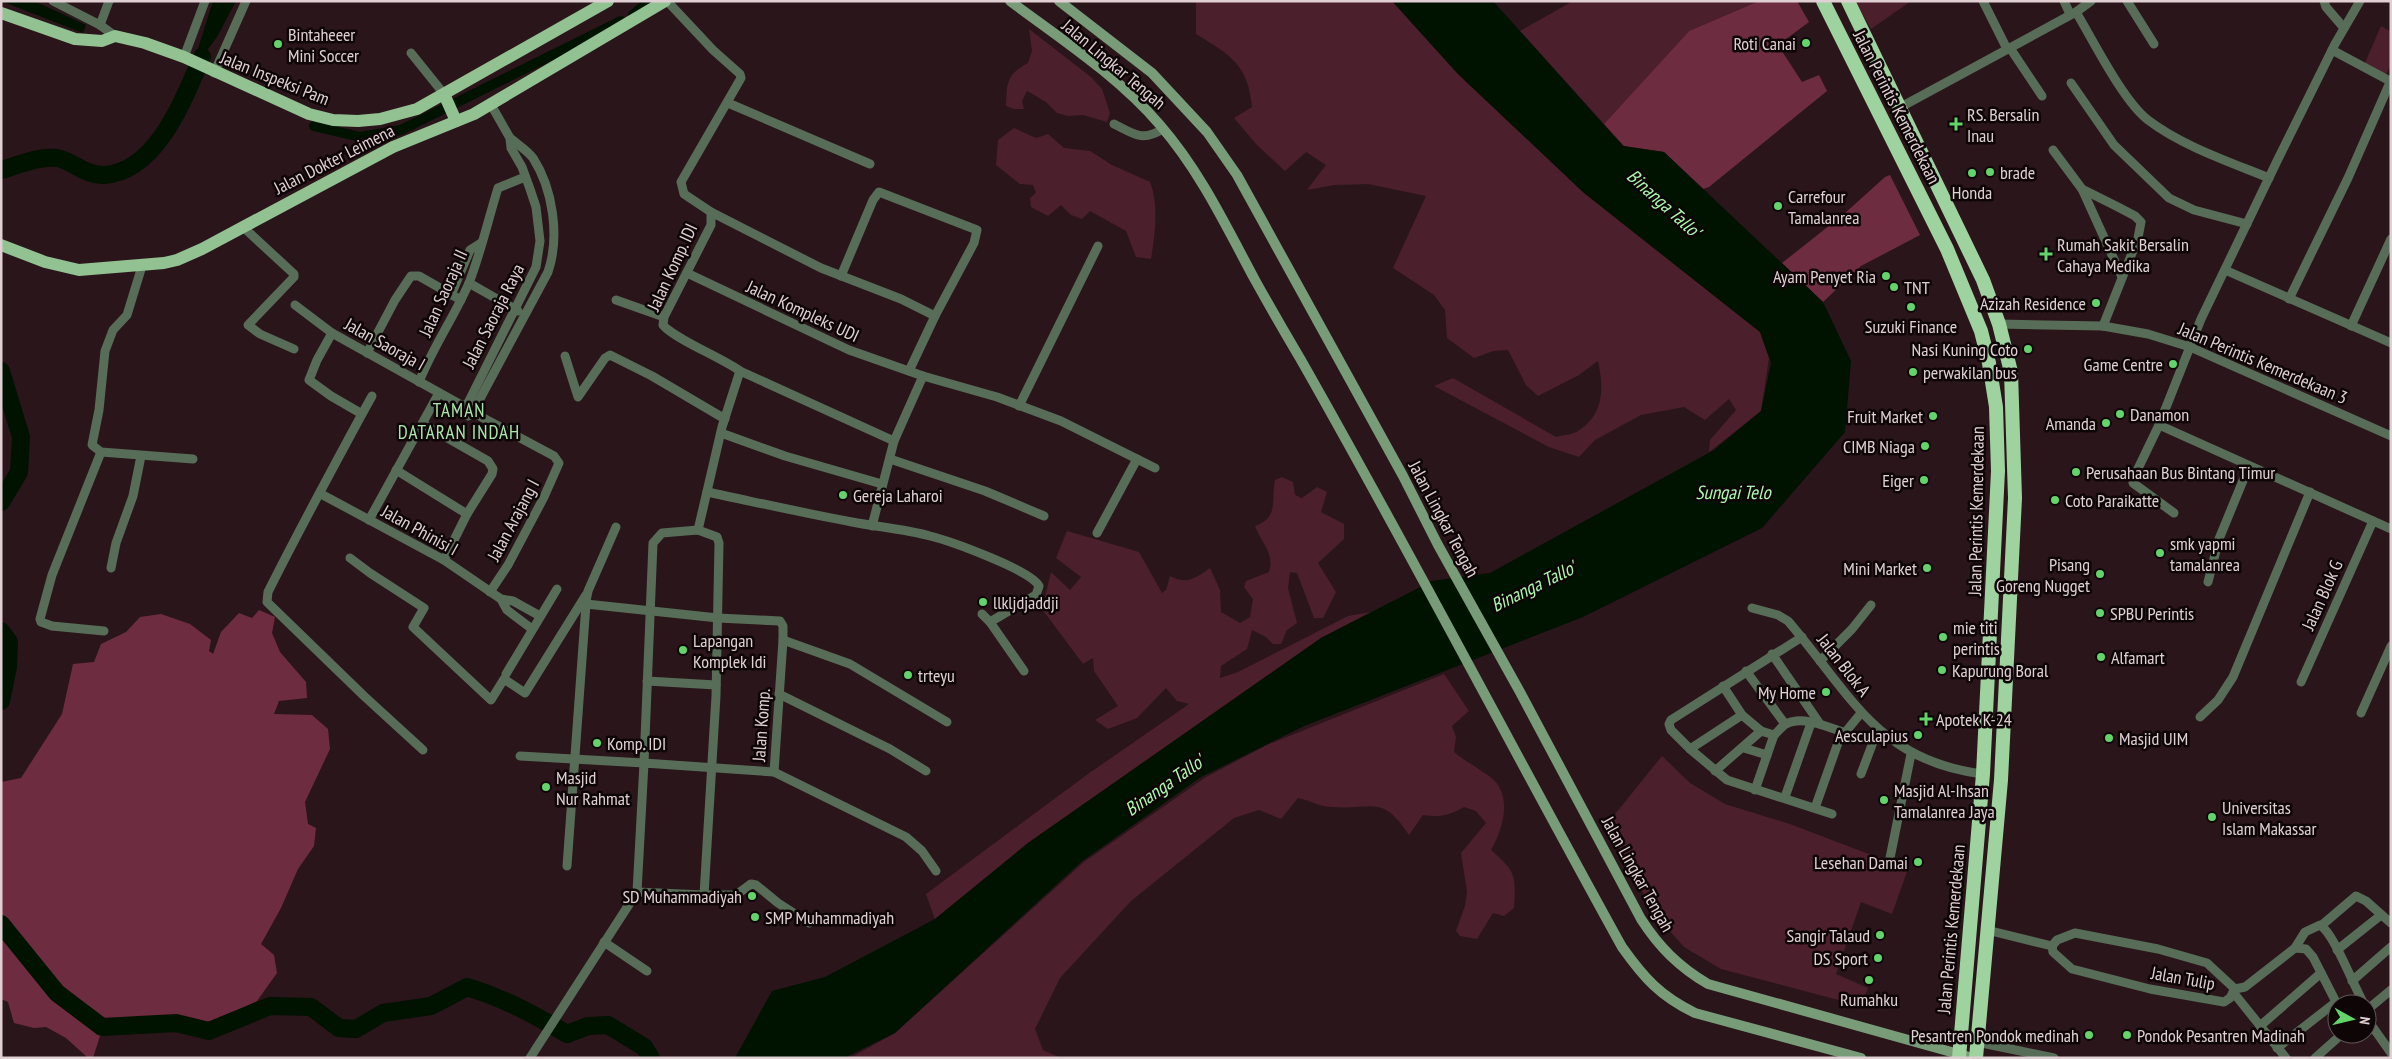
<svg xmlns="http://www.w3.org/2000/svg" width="2392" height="1059" viewBox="0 0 2392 1059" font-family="'PT Sans Narrow',sans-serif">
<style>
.green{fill:#4c1f2c}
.forest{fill:#6e2c41}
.water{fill:#001200}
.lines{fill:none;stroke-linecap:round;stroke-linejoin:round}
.canal{stroke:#001200;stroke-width:10}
.river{stroke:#001200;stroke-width:18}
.minor{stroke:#576d57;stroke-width:9}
.secondary{stroke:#789c78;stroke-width:10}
.primary{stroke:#92c192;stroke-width:12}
.trunk{stroke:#9ed29e;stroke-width:14}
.poi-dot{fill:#62d469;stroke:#0d0506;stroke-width:2}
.labels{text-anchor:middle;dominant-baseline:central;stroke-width:5;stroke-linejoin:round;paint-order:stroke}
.poi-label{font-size:18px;fill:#e0d0d3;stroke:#0d0506;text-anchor:start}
.street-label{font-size:18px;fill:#e0d0d3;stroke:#0d0506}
.water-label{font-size:19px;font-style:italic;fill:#acf8ad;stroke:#0d0506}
.neighbourhood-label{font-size:19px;letter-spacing:1px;fill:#a9e4aa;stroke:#0d0506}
</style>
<rect width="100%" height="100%" fill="#2a151b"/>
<!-- green -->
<g class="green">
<path d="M1196,1H1392L1458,74L1582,191L1760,332L1769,358L1761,411L1709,452L1710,440L1736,410L1729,399L1705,420L1684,407L1641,415L1595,440L1579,457L1549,447L1434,386L1453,378L1556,437C1563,435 1572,435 1578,431C1604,414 1604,389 1598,361L1579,375L1538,396L1526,385L1508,350L1493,351L1474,358L1447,338L1445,310L1434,295L1393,268L1426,196L1368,184L1334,185L1307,190L1326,165L1306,152L1285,171L1256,144L1234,118L1252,107C1248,64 1230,55 1196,34Z"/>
<polygon points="1573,1 1759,1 1689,31 1604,124 1520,31"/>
<polygon points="1855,1 1911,1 1871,29"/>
<polygon points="2381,26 2391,32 2391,65 2385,76 2364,65"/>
<path d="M1029,29L1091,77L1102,89L1110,113L1107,122L1083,115L1068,116L1057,113L1046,102L1027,91L1022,101L1024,109H1014L1006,106C1007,83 1006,75 1028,63L1032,51Z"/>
<path d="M1014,128L1036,138L1048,134L1064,148L1090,151L1112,165L1150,182C1159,205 1155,235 1151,259L1136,257L1126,231L1090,211L1082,219L1071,215L1061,205L1048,216L1031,207L1030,198L1036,193L1033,185L1020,184L996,165L998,140Z"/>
<path d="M1282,477L1293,482L1295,495L1302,498L1317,487L1327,492L1321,512L1344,524V539L1318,563L1336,592L1323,618H1314L1297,573L1290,572L1288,588L1297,623L1287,630L1281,644H1273L1266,637L1252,630L1247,649L1221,666L1220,678L1238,672L1348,616L1371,612L1321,638L1028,843L935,919L926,894L1088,774L1189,704L1177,701L1166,688L1137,718L1108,729L1095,720L1118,706L1094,671L1093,658L1083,664L1042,609L1051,572L1070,590L1081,577L1056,558L1067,531L1139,552L1162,593L1166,590L1170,576C1187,585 1196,578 1210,568L1220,590L1221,612L1240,623L1250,617L1253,599L1244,587L1246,581L1269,572C1275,553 1261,543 1255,526C1279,518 1271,501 1275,480Z"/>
<path d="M1444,674L1469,711L1452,726L1456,737L1454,752C1465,761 1478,768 1489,776C1514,793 1503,830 1491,850C1516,872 1516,875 1514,908L1504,916L1493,913L1477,939L1460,936L1456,931L1465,906L1467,892L1461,853L1486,823L1476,811L1464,807C1450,815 1440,818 1423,815L1409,835C1382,794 1373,810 1332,807C1321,807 1309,800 1298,798L1281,819L1259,810L1234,818L1131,901L1060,978L1035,1029L1043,1050L1061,1058H850L895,1033L1084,862L1206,777L1267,745Z"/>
<polygon points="1662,756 1690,783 1725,804 1790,824 1866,853 1909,866 1892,914 1861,902 1836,974 1868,988 1861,1006 1721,969 1684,947 1653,912 1607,824"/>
</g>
<!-- forest -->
<g class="forest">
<polygon points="1759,1 1797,1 1809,22 1778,45 1802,82 1819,75 1827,91 1709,187 1703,189 1664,152 1624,146 1604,124 1689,31"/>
<polygon points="1890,175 1920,235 1861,266 1823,302 1782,263 1844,214 1885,177"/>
<polygon points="259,610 275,617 272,633 280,652 306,682 307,698 279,701 274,714 312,715 328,729 330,749 305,802 308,824 316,828 314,846 298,869 281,908 261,944 274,955 277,973 257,1001 207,1026 174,1019 100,1036 93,1058 88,1058 66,1038 46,1027 34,1028 14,1023 8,1002 1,999 1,782 21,778 62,714 73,664 94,662 101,644 126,632 140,617 161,614 190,624 211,640 209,651 213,654 221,632 239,613 252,618"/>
</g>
<!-- water -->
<g class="water">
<polygon points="1,1 34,1 86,25 83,33"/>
<polygon points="213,1 236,1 217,37 202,57 196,55"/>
<polygon points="1392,1 1493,1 1623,146 1664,152 1823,302 1851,361 1845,432 1762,528 1583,617 1304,726 1201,777 1081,862 895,1033 844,1058 735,1058 772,991 825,977 935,919 1028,843 1321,638 1432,581 1490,573 1714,450 1761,411 1771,363 1760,332 1584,193 1458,74"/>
</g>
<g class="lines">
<!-- canal -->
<g class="canal">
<polyline points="633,15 649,1"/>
<polyline points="314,126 360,137 401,130 621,21"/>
</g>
<!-- river -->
<g class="river">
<path d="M1,170C19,165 38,156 57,158C73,161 86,176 104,175C157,172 184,98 202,57"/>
<polyline points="1,371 21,437 19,472 1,502"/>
<polyline points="1,631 9,642 8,667 1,701"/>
<path d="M1,924L57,993L102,1027L176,1023L209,1031L270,1006L311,1007L339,1028L356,1029L383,1013L431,1006L467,987C504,998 535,1015 567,1034L588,1026L608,1025L644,1047L651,1058"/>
</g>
<!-- minor -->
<g class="minor">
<polyline points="53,1 100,25 115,36"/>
<path d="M667,1L713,50L740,74L741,78L681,182L684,194L711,212V225L664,317L663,325C673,338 722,358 740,371L894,441"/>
<polyline points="1983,1 2007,49"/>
<polyline points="2064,1 2070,14"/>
<polyline points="2127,1 2154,44"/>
<polyline points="2324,1 2326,7 2344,28"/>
<path d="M2076,12C2093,40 2123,101 2148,120C2182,146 2230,162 2269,178"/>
<polyline points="100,25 109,1"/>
<polyline points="2010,48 2042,96"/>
<polyline points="2332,50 2390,81"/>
<polyline points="411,53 444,94"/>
<polyline points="184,57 205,1"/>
<polyline points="214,73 246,1"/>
<polyline points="2071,83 2114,145 2169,198 2194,210 2247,224"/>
<polyline points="728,103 870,164"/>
<polyline points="1899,108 2076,12 2091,1"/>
<path d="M1114,124C1134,134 1142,142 1163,129"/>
<polyline points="2053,150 2082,189 2118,207 2135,216 2141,222 2138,238 2103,326"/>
<polyline points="2082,189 2122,277"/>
<polyline points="711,212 821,268 901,299 935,316"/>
<polyline points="243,227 294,274 294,277 248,325 260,334 294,349"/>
<polyline points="142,266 127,315 113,330 105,351 99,410 92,445 101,452 193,459"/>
<polyline points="2225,270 2391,343"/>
<polyline points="687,273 849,350 923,376"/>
<polyline points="841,276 873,200 879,192 977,230 974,243 935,316 909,371"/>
<polyline points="469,283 518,311"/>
<polyline points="451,295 470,250 481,243"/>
<polyline points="2289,299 2348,178 2391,80"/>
<polyline points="616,300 664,317"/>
<polyline points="295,305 332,333 463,406"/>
<polyline points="1999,324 2103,326 2148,334 2190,347 2391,436"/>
<polyline points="2351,326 2391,239"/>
<path d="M332,333L317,360L309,380L331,396L362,414C330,473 298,532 268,592L267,602L364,696L423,750"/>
<polyline points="367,353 395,300 411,276 419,276 461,300"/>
<polyline points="565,356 578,397 605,358 610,355 652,376 725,419"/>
<path d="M419,382C433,347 454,317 469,283C481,252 488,220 498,188L525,177"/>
<polyline points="468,403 536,267 540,241 536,207 530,189 522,167 511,148 510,138 490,103"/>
<polyline points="1019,406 1098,246"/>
<path d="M475,408L468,403L463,406V412L468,416L474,413L475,408L548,272C560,237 553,189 533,158C528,151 517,144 510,138"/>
<polyline points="474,413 554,456 559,463 544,497 508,565 490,592"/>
<polyline points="362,414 372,396"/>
<polyline points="423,424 488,461 493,469 492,474 467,514 444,560"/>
<polyline points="2159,425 2391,529"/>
<polyline points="721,433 785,456 882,484"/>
<polyline points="101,452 52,575 40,619 41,622 52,626 104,631"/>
<polyline points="890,459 985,491 1044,516"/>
<polyline points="396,470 467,514"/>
<path d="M707,492C755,502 803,513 852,522C878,527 905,529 930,536C950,541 1031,570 1039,586L1036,595L990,622"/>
<polyline points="321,494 444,560 501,599 513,601 540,616"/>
<polyline points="2174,513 2133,483 2133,479 2159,425 2201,319 2278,159 2335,44 2360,1"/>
<polyline points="369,520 439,393"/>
<polyline points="872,526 894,441 923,376 997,397 1061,421 1155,468"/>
<polyline points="698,530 722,427 740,371"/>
<polyline points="1097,533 1137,459"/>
<polyline points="350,558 370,573 424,608 413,627 491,700 504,679 525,693 586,595"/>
<polyline points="111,568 116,543 133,496 141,456"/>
<polyline points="2208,582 2219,539 2249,466"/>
<polyline points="501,599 507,610 532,629"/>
<polyline points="586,601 588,591 616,527"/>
<path d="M1752,608L1778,615L1788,621C1850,693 1877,761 1983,774"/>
<polyline points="982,614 990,622 1024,671"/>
<polyline points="1802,637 1671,720 1669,724 1671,730 1690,749 1727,780 1832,814"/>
<polyline points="783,640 850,664 947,722"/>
<polyline points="1772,654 1820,724"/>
<polyline points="1820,661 1852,629 1871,605"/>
<polyline points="1746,671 1785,724"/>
<polyline points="506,674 557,589"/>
<polyline points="647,681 716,685"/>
<polyline points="2301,682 2373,521"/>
<polyline points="1723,686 1742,715 1761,731"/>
<polyline points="779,694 890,749 926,771"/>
<polyline points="2361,713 2391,646"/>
<polyline points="2200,717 2218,700 2233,677 2310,492"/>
<polyline points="1744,748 1767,755"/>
<polyline points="1690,749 1742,715"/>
<polyline points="520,756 644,763 653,543 662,533 698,530 717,537 719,543 716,696 704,895 637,892"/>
<path d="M1715,771L1761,731L1774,735C1778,732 1782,726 1786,724C1803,715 1827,727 1843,732"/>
<polyline points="774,772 906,837 922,851 936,871"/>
<polyline points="1861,774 1878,729"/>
<polyline points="1755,790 1774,735"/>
<polyline points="1785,797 1811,723"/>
<polyline points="1815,808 1839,740 1861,713"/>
<polyline points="1890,858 1911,754"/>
<polyline points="704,895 736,895 751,884 756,885 778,903 809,923"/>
<polyline points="2322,925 2356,896 2366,901 2391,923"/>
<polyline points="1987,930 2052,946"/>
<polyline points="604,942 647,971"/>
<polyline points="2052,946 2053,952 2072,969 2150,989 2224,1002 2230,998 2235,989"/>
<polyline points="2052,946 2057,940 2075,933 2158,949 2207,963 2235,989"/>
<polyline points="2295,948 2306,949 2313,957 2337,1004"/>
<polyline points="2337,950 2381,915"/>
<polyline points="2352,981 2391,947"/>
<path d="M2235,989L2245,987L2295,948L2305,932L2320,925C2334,933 2354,987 2364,1004"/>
<polyline points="2233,992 2286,1058"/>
<polyline points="2367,1010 2391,990"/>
<polyline points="2367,1019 2391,1053"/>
<polyline points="2260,1026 2321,973"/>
<polyline points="1977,1042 2054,1058"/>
<polyline points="2277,1048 2336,1002"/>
<polyline points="530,1058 637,892 644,763 774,772 783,640 783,626 780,621 718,618 586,604 567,866"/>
<polyline points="2315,1058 2342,1034"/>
</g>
<!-- secondary -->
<g class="secondary">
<path d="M1010,1C1061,39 1118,76 1160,125C1200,171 1226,226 1255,280C1270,307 1285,333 1301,360C1411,553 1514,752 1622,947C1644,978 1660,996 1695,1013L1861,1058"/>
<path d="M1059,1L1152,73L1207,132L1237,175L1403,476L1438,545L1520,692L1641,919C1659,947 1679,967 1708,984L1973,1058"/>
</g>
<!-- primary -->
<g class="primary">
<polyline points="1,13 75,39 102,41 115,36 145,43 184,57 309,114 333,120 358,121 380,119 417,109 608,1"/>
<polyline points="444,94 456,121"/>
<polyline points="1,245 45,262 79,270 164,263 177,260 202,249 393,147 474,114 665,1"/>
</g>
<!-- trunk -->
<g class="trunk">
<polyline points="1823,1 1947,249 1981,331 1989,363 1996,407 1998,471 1983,774 1959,1058"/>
<polyline points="1848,1 1983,280 1999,324 2011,372 2015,498 2001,780 1976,1058"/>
</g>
</g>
<!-- markers -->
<g class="poi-dot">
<circle cx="1806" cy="43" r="5"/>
<circle cx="278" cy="44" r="5"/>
<path d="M1953.5 116.5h5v5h5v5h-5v5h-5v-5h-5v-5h5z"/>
<circle cx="1990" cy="172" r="5"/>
<circle cx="1972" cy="173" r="5"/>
<circle cx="1778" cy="206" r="5"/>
<path d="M2043.5 246.5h5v5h5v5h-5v5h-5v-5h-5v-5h5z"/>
<circle cx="1886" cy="276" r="5"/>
<circle cx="1894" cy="287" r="5"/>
<circle cx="2096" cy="303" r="5"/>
<circle cx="1911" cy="307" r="5"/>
<circle cx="2028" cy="349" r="5"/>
<circle cx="2173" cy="364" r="5"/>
<circle cx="1913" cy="372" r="5"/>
<circle cx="2120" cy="414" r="5"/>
<circle cx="1933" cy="416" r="5"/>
<circle cx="2106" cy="423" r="5"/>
<circle cx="1925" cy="446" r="5"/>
<circle cx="2076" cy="472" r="5"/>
<circle cx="1924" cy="480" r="5"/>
<circle cx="843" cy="495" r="5"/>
<circle cx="2055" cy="500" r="5"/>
<circle cx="2160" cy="553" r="5"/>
<circle cx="1927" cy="568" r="5"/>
<circle cx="2100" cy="574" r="5"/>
<circle cx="983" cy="602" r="5"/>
<circle cx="2100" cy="613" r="5"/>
<circle cx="1943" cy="637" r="5"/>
<circle cx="683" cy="650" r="5"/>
<circle cx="2101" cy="657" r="5"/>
<circle cx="1942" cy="670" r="5"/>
<circle cx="908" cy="675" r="5"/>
<circle cx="1826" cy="692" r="5"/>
<path d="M1923.5 711.5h5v5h5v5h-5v5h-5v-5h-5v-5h5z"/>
<circle cx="1918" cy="735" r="5"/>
<circle cx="2109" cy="738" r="5"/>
<circle cx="597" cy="743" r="5"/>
<circle cx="546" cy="787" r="5"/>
<circle cx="1884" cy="800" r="5"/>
<circle cx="2212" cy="817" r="5"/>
<circle cx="1918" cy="862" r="5"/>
<circle cx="752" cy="896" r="5"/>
<circle cx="755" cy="917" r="5"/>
<circle cx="1880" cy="935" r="5"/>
<circle cx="1878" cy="958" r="5"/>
<circle cx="1869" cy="980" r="5"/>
<circle cx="2089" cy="1035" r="5"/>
<circle cx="2127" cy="1035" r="5"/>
</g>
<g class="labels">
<!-- poi labels -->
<g class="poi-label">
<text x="288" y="34">Bintaheeer<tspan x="288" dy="21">Mini Soccer</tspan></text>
<text x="1796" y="43" text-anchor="end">Roti Canai</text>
<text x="1967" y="114">RS. Bersalin<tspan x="1967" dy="21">Inau</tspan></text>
<text x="2000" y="172">brade</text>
<text x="1972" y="192" text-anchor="middle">Honda</text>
<text x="1788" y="196">Carrefour<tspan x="1788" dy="21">Tamalanrea</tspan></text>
<text x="2057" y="244">Rumah Sakit Bersalin<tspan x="2057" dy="21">Cahaya Medika</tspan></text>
<text x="1876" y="276" text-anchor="end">Ayam Penyet Ria</text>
<text x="1904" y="287">TNT</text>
<text x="2086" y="303" text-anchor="end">Azizah Residence</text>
<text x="1911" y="326" text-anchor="middle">Suzuki Finance</text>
<text x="2018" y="349" text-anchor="end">Nasi Kuning Coto</text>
<text x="2163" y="364" text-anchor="end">Game Centre</text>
<text x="1923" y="372">perwakilan bus</text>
<text x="2130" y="414">Danamon</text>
<text x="1923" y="416" text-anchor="end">Fruit Market</text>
<text x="2096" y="423" text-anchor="end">Amanda</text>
<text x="1915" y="446" text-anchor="end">CIMB Niaga</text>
<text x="2086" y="472">Perusahaan Bus Bintang Timur</text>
<text x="1914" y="480" text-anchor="end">Eiger</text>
<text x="853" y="495">Gereja Laharoi</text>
<text x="2065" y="500">Coto Paraikatte</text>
<text x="2170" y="543">smk yapmi<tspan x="2170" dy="21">tamalanrea</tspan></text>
<text x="2090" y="564" text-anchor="end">Pisang<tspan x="2090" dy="21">Goreng Nugget</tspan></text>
<text x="1917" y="568" text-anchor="end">Mini Market</text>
<text x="993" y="602">llkljdjaddji</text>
<text x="2110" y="613">SPBU Perintis</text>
<text x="1953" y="627">mie titi<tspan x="1953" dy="21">perintis</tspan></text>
<text x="693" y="640">Lapangan<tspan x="693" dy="21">Komplek Idi</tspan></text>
<text x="2111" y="657">Alfamart</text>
<text x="1952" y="670">Kapurung Boral</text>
<text x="918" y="675">trteyu</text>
<text x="1816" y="692" text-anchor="end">My Home</text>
<text x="1936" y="719">Apotek K-24</text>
<text x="1908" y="735" text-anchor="end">Aesculapius</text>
<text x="2119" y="738">Masjid UIM</text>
<text x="607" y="743">Komp. IDI</text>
<text x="556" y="777">Masjid<tspan x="556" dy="21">Nur Rahmat</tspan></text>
<text x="1894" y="790">Masjid Al-Ihsan<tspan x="1894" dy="21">Tamalanrea Jaya</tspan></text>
<text x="2222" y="807">Universitas<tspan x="2222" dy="21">Islam Makassar</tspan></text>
<text x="1908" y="862" text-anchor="end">Lesehan Damai</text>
<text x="742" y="896" text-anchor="end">SD Muhammadiyah</text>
<text x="765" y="917">SMP Muhammadiyah</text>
<text x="1870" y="935" text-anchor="end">Sangir Talaud</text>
<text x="1868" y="958" text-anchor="end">DS Sport</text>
<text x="1869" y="999" text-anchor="middle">Rumahku</text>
<text x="2079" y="1035" text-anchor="end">Pesantren Pondok medinah</text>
<text x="2137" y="1035">Pondok Pesantren Madinah</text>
</g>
<!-- street labels -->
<g class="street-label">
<text transform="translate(1114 64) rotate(40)">Jalan Lingkar Tengah</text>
<text transform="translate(275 78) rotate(22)">Jalan Inspeksi Pam</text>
<text transform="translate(1897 107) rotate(63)">Jalan Perintis Kemerdekaan</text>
<text transform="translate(334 159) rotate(-27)">Jalan Dokter Leimena</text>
<text transform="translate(672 267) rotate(-65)">Jalan Komp. IDI</text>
<text transform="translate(443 293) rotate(-66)">Jalan Saoraja II</text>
<text transform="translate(803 311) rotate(25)">Jalan Kompleks UDI</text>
<text transform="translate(493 316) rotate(-63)">Jalan Saoraja Raya</text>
<text transform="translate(385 344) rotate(29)">Jalan Saoraja I</text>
<text transform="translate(2263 363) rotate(23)">Jalan Perintis Kemerdekaan 3</text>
<text transform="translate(1976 511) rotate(-89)">Jalan Perintis Kemerdekaan</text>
<text transform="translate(1444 519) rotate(62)">Jalan Lingkar Tengah</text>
<text transform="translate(513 520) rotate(-62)">Jalan Arajang I</text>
<text transform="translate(420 530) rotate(29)">Jalan Phinisi I</text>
<text transform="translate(2322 595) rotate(-66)">Jalan Blok G</text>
<text transform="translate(1844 665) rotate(52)">Jalan Blok A</text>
<text transform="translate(761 725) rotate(-86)">Jalan Komp.</text>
<text transform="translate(1638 874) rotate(61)">Jalan Lingkar Tengah</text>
<text transform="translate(1951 929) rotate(-85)">Jalan Perintis Kemerdekaan</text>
<text transform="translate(2183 978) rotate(10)">Jalan Tulip</text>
</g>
<!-- water labels -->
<g class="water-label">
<text transform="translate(1664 203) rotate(42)">Binanga Tallo'</text>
<text x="1733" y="492">Sungai Telo</text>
<text transform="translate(1533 586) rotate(-26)">Binanga Tallo'</text>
<text transform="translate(1164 785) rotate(-35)">Binanga Tallo'</text>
</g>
<!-- neighbourhood labels -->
<g class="neighbourhood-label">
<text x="459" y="410">TAMAN<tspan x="459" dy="22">DATARAN INDAH</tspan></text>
</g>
</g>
<!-- border -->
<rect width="2392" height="1059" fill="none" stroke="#e0d0d3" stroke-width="5"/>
<!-- north arrow -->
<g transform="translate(2352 1019) rotate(98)"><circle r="24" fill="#0d0506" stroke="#615658"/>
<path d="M0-4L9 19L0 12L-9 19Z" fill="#62d469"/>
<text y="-8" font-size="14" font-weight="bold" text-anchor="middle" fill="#e0d0d3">N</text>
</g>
</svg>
